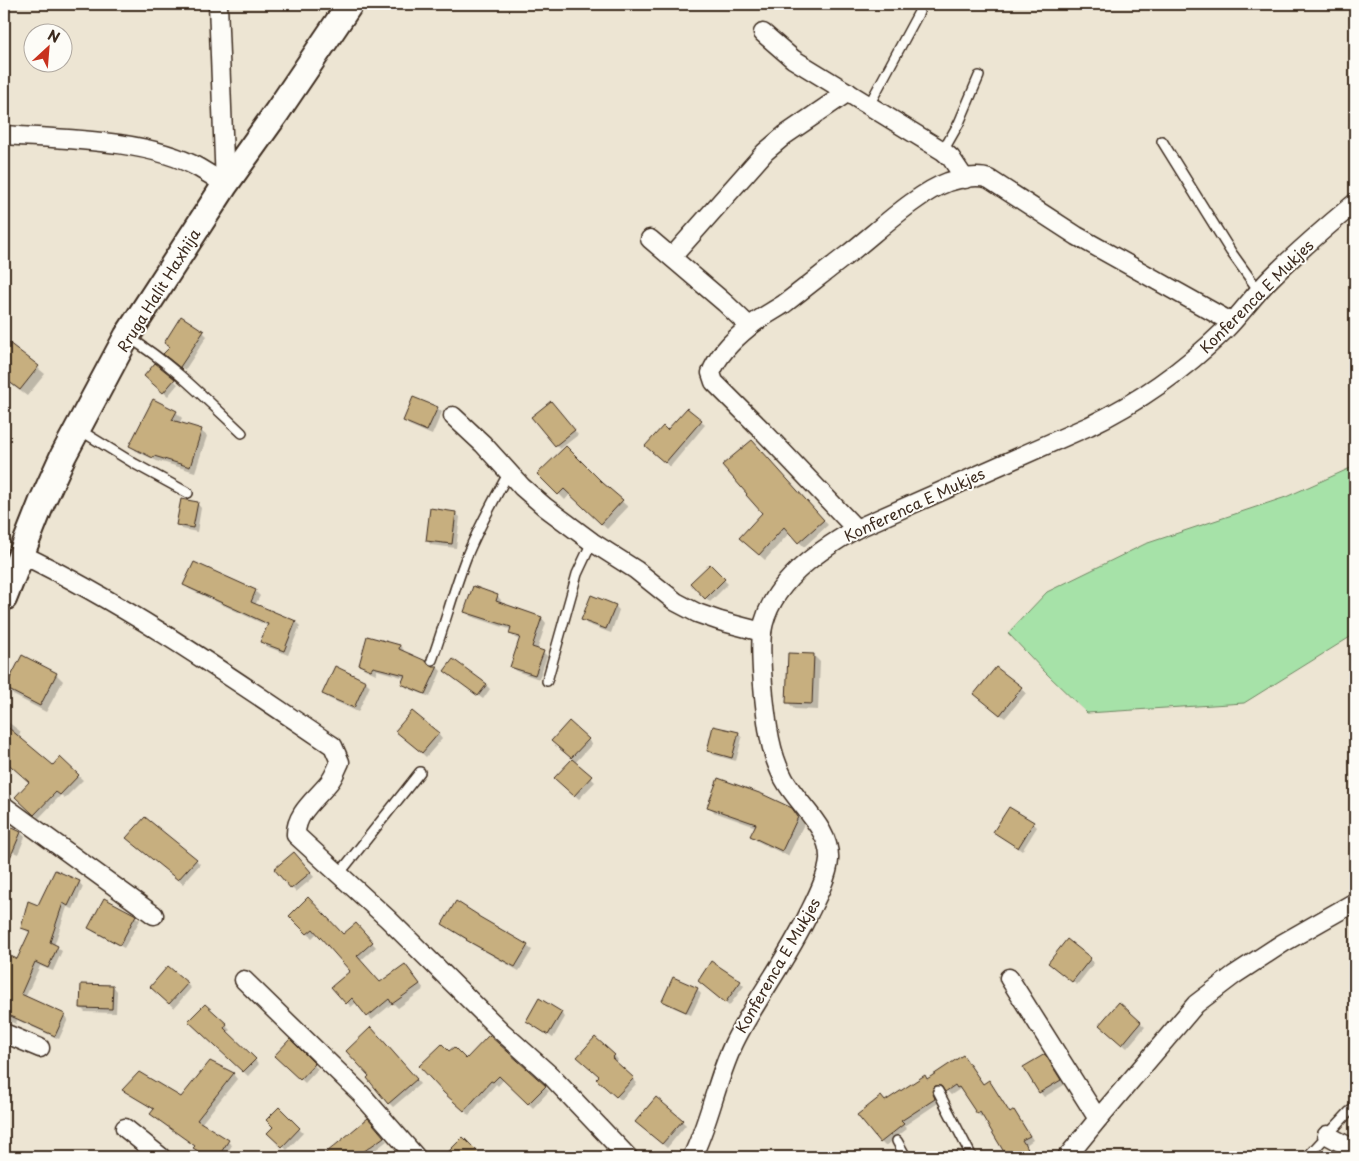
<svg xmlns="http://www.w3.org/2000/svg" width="1359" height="1161" viewBox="0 0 1359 1161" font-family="'Playpen Sans',sans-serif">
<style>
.green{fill:#a6e2a8;stroke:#708663}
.shadow{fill:#0003}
.building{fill:#c7af7f;stroke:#3b2a1e}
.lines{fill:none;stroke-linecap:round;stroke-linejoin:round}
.lane-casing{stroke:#3b2a1e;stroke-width:12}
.street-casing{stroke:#3b2a1e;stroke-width:21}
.secondary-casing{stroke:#3b2a1e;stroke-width:29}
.lane{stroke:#fdfcf7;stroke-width:9}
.street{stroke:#fdfcf7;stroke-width:18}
.secondary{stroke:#fdfcf7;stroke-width:25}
.labels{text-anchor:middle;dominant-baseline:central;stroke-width:4;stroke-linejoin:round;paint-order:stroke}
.street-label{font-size:15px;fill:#3b2a1e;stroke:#fdfcf7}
</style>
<rect width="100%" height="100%" fill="#ede5d3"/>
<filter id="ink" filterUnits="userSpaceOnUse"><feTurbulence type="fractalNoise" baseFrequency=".02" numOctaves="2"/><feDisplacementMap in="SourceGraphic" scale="10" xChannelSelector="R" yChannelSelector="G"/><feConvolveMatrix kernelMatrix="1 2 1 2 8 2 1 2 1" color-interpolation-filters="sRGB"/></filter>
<g filter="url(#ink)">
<!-- green -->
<polygon class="green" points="1355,466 1355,634 1244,703 1087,713 1045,672 1008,633 1047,592 1145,544 1286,497"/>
<!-- shadow -->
<g class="shadow">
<polygon points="203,332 207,336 185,370 169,358 170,348 165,342"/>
<polygon points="4,340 45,374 27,396 4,379"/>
<polygon points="156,365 178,384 168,396 150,381"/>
<polygon points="555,407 578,435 560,449 556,445"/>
<polygon points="437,408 442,412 432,435 409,425 405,421"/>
<polygon points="687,409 705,425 670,467 651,450"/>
<polygon points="176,412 182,418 179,424 201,431 207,436 195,472 159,461 159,462 136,451 131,445"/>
<polygon points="757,446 828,525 804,547 790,532 765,560 746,543 763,513"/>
<polygon points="539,474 603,484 628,507 607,529 570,494 565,500"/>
<polygon points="197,503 201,508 197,532 182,529 178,525"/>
<polygon points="455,513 460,517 456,548 431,545 427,540"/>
<polygon points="194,564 256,592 260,596 255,605 296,622 300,626 288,655 266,646 262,642 268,626 189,589 185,585"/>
<polygon points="710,566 728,584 710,602 692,583"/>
<polygon points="497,596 501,600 500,604 542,618 546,623 537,650 543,652 547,656 539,679 516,671 511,667 521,640 515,638 510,633 512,630 470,616 466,611"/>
<polygon points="615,606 619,610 611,633 587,624 583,620"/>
<polygon points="400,646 404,650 404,652 430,667 437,667 441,671 430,697 407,688 403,683 405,678 377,670 376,674 365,669 360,665"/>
<polygon points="814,656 820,662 818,710 794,709 788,702"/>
<polygon points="996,669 1026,693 1005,718 980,699"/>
<polygon points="56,674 63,681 46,712 13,695 7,688"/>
<polygon points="450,675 486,685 490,689 483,699"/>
<polygon points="366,682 370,686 358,712 328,698 324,694"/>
<polygon points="4,719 21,732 17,737 53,767 60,759 83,780 65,798 61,795 39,818 16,797 31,782 4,759 8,754 4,752"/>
<polygon points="738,733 742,738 736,761 714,755 709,751"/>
<polygon points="438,734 442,739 426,757 401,735"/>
<polygon points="588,740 592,744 575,763 595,782 579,799 556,778 573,759 553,741"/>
<polygon points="709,806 791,809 804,824 788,856 757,841 752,836 756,827 714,812"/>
<polygon points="1033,823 1037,827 1022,851 995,832"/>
<polygon points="4,826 21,833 25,837 18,854 4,848"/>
<polygon points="132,842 196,860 200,864 183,884"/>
<polygon points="298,858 314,877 296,892 292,888"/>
<polygon points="79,882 83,887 73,909 67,907 54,946 62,951 53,971 40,966 25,998 64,1015 68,1019 59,1039 17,1020 16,1024 4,1019 4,956 5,954 18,960 30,933 22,928 39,906"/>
<polygon points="135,916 140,920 124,948 94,932 90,928"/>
<polygon points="291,916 343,935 360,929 376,947 360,961 380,983 405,965 424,989 398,1008 393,1003 372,1020 357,1002 351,1007 333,987 351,971 318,932 312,938"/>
<polygon points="444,924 527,946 532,950 519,971 472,944"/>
<polygon points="1090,959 1094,963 1077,985 1054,967"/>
<polygon points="168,968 191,988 174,1008 155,991"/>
<polygon points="699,981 740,982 744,986 729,1006"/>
<polygon points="113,986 117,991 116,1013 85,1012 81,1008"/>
<polygon points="697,989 701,994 691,1015 668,1005 664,1001"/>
<polygon points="1119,1004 1145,1027 1127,1048 1105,1029"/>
<polygon points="205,1005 230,1030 227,1033 259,1064 248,1076 190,1021"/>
<polygon points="561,1013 565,1017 553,1038 527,1021"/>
<polygon points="376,1033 420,1084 393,1107 389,1103"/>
<polygon points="290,1041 318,1069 305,1083 276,1056"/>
<polygon points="449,1053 466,1061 545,1087 549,1091 533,1108 504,1079 498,1086 496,1084 469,1115 450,1097"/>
<polygon points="614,1055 618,1060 615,1063 637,1083 621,1100 598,1079 601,1076 583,1061"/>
<polygon points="963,1056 984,1085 993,1086 1010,1113 1014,1111 1018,1116 1033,1140 1026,1145 1033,1157 1009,1157 984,1116 982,1118 978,1114 960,1089 951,1095 945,1089 939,1090 935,1096 938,1103 904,1126 907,1129 885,1146 881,1142 886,1102 928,1080"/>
<polygon points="1049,1060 1064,1085 1044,1097 1040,1092"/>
<polygon points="233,1074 237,1079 201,1124 232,1145 225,1157 207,1157 199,1152 194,1148 196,1146 155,1110 124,1090 182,1099"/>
<polygon points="279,1109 303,1133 287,1150 269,1133 275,1127"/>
<polygon points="682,1121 686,1125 667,1148 641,1126"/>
<polygon points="372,1124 387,1141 366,1157 331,1157 328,1153"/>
<polygon points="959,1149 966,1157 945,1157"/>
</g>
<!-- building -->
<g class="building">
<polygon points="181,316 204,331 180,367 183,370 163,354 170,347 164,343"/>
<polygon points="4,339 39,366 20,390 4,378"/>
<polygon points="155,363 175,379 163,393 144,376"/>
<polygon points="413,397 438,407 427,431 403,421"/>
<polygon points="153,399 177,411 172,420 202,429 190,467 154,456 153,458 129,446"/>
<polygon points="551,401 575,430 555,446 531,417"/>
<polygon points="687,408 702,420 665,463 645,446 663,426 667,430"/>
<polygon points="752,440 824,520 798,543 784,527 759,555 739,538 762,513 746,495 747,494 722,465"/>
<polygon points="566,446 603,483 623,500 601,524 564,489 558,495 537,474"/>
<polygon points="181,499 198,502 193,528 176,525"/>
<polygon points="430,508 456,512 452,544 426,541"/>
<polygon points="194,562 256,590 251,602 296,621 284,651 260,642 268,624 183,585"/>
<polygon points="710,564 725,579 705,599 690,583"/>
<polygon points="473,586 498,595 496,601 542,617 532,647 544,651 535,675 510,667 520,637 509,634 511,627 464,612"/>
<polygon points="591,595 616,605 606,629 581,620"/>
<polygon points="367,636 400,645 399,649 426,661 430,666 438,666 425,694 401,684 405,675 373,667 371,670 359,665"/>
<polygon points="788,653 814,654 812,704 786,703"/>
<polygon points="22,655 57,673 40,706 5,688"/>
<polygon points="453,659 487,684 478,696 444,671"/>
<polygon points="335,666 366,681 354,708 322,694"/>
<polygon points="996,667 1022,687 1000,715 974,694"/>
<polygon points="412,711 439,733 422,753 395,731"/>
<polygon points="569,721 589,739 571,758 551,741"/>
<polygon points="4,724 53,765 60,757 79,775 60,795 56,792 34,815 15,797 29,782 4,760"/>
<polygon points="713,726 739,732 732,758 707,751"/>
<polygon points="572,759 592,776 574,796 554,778"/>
<polygon points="718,778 762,794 792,808 798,817 782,851 750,836 756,824 707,807"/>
<polygon points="1009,807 1034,822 1018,848 993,832"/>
<polygon points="145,817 197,859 178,880 126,838"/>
<polygon points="4,824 21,832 4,872"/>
<polygon points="294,852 311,872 291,889 274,869"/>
<polygon points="55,870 80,881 68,906 63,903 50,942 58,946 48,968 35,962 21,994 65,1014 55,1036 4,1013 4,953 17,959 30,931 21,928 28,901 38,905"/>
<polygon points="308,897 343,934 356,923 373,942 357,956 380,982 405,964 420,984 392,1004 389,999 367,1017 352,998 346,1004 331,987 350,971 313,929 307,934 289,916"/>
<polygon points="104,898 136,915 120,945 88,928"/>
<polygon points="456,901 478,915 478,916 528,945 515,967 466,940 467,939 442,924"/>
<polygon points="1067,939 1091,958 1072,982 1048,963"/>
<polygon points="711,961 741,981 725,1003 698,981"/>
<polygon points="168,966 188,983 169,1004 150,987"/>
<polygon points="673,977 698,988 686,1012 662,1001"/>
<polygon points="81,984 113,985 112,1009 80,1008"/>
<polygon points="539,998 562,1012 548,1035 526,1021"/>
<polygon points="1119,1002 1141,1022 1122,1045 1099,1025"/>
<polygon points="205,1004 227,1024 224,1028 256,1059 243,1072 188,1021"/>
<polygon points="371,1027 417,1079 388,1104 367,1078 369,1076 346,1051"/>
<polygon points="489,1035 546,1086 528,1104 499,1076 493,1082 491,1081 464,1111 444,1093 419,1066 442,1044 449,1051 454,1047 466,1059"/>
<polygon points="595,1037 615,1055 612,1058 634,1078 616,1097 596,1079 599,1076 577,1057"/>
<polygon points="290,1039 315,1064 300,1080 274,1056"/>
<polygon points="1045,1054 1061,1080 1039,1093 1023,1067"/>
<polygon points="963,1055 983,1084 989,1080 1010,1113 1014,1110 1030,1136 1022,1140 1033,1157 1007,1157 980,1112 977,1114 959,1087 957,1088 955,1085 945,1092 941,1086 935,1086 932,1091 935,1099 901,1121 904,1124 880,1143 857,1115 881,1096 885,1101 925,1075 927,1079"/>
<polygon points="210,1061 234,1073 197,1120 229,1140 218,1157 208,1157 193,1148 195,1146 150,1114 154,1109 122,1090 139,1072 181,1097"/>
<polygon points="656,1097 683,1120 662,1144 635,1122"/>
<polygon points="279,1107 300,1128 282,1147 267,1133 273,1127 266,1120"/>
<polygon points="368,1118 384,1137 356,1157 321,1157"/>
<polygon points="463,1137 483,1157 443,1157"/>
</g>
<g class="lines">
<defs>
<g id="lane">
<polyline points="869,105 919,12"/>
<polyline points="1162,141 1231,252 1259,291"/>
<polyline points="943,151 959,123 979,76"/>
<path d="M128,337C171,363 206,399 242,433"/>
<polyline points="78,429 135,464 188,493"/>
<path d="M432,660C444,627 453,592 466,558C478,528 494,500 509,472"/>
<polyline points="547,681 577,574 592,542"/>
<polyline points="339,874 420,772"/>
<polyline points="938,1091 972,1157"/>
<polyline points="897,1141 906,1157"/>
<polyline points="1307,1157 1349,1112 1355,1108"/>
</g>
<g id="street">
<polyline points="218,4 225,185"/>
<polyline points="763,33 793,59 943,151 951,158 965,179"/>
<path d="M4,135C62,139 148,139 199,168C208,173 217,179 225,185"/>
<polyline points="650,239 725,303 749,326"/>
<polyline points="672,257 765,152 785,135 848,92"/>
<polyline points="453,416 483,444 522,487 545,507 592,542 636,570 676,602 697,613 720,621 762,632"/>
<path d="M856,529L761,429L714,382L711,373C718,355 734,339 749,327C759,318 772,312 784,304C805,288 826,271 847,255C876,233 915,194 948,182C960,178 978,175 989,179L1077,236L1231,322"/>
<path d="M21,554C131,607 232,678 333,746L340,762C337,768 335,774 331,780C319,797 295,812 296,835L388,919L501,1031L551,1076L628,1157"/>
<polyline points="4,806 154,915"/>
<polyline points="1009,978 1098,1119"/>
<polyline points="244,980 361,1094 416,1157"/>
<polyline points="4,1033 40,1048"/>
<polyline points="125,1128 161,1157"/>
<polyline points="1327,1135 1355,1150"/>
<path d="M692,1157C711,1119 717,1075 737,1037C759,995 789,956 809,913C816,899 828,876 829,860C831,829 798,805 784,779C770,754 767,724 764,696C762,675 760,652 762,632C769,584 818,551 856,529L1089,426C1139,402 1185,369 1225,330C1241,314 1254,295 1270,279C1297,252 1326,227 1355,203"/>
<polyline points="1067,1157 1098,1119 1196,1004 1234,975 1283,943 1355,902"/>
</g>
<polyline id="secondary" points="4,598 42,502 63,456 127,336 225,185 277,112 350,4"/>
</defs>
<!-- lane casing -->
<use href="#lane" class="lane-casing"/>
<!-- street casing -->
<use href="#street" class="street-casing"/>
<!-- secondary casing -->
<use href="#secondary" class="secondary-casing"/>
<!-- lane -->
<use href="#lane" class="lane"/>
<!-- street -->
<use href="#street" class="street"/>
<!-- secondary -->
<use href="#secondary" class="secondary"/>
</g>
</g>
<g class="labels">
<!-- street labels -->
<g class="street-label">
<text transform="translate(158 290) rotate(-58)">Rruga Halit Haxhija</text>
<text transform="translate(1256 296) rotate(-45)">Konferenca E Mukjes</text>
<text transform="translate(914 504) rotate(-25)">Konferenca E Mukjes</text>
<text transform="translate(777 965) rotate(-60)">Konferenca E Mukjes</text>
</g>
</g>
<!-- margin -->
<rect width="1359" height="1161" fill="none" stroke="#fdfcf7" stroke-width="20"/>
<rect x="10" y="10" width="1339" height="1141" fill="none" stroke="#3b2a1e" stroke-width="2" filter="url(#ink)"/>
<!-- north arrow -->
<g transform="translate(48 48) rotate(26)"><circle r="24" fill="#fdfcf7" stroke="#afa8a0"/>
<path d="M0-4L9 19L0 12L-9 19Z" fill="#c8321e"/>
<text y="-8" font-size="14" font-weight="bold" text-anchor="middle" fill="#3b2a1e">N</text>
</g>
</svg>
